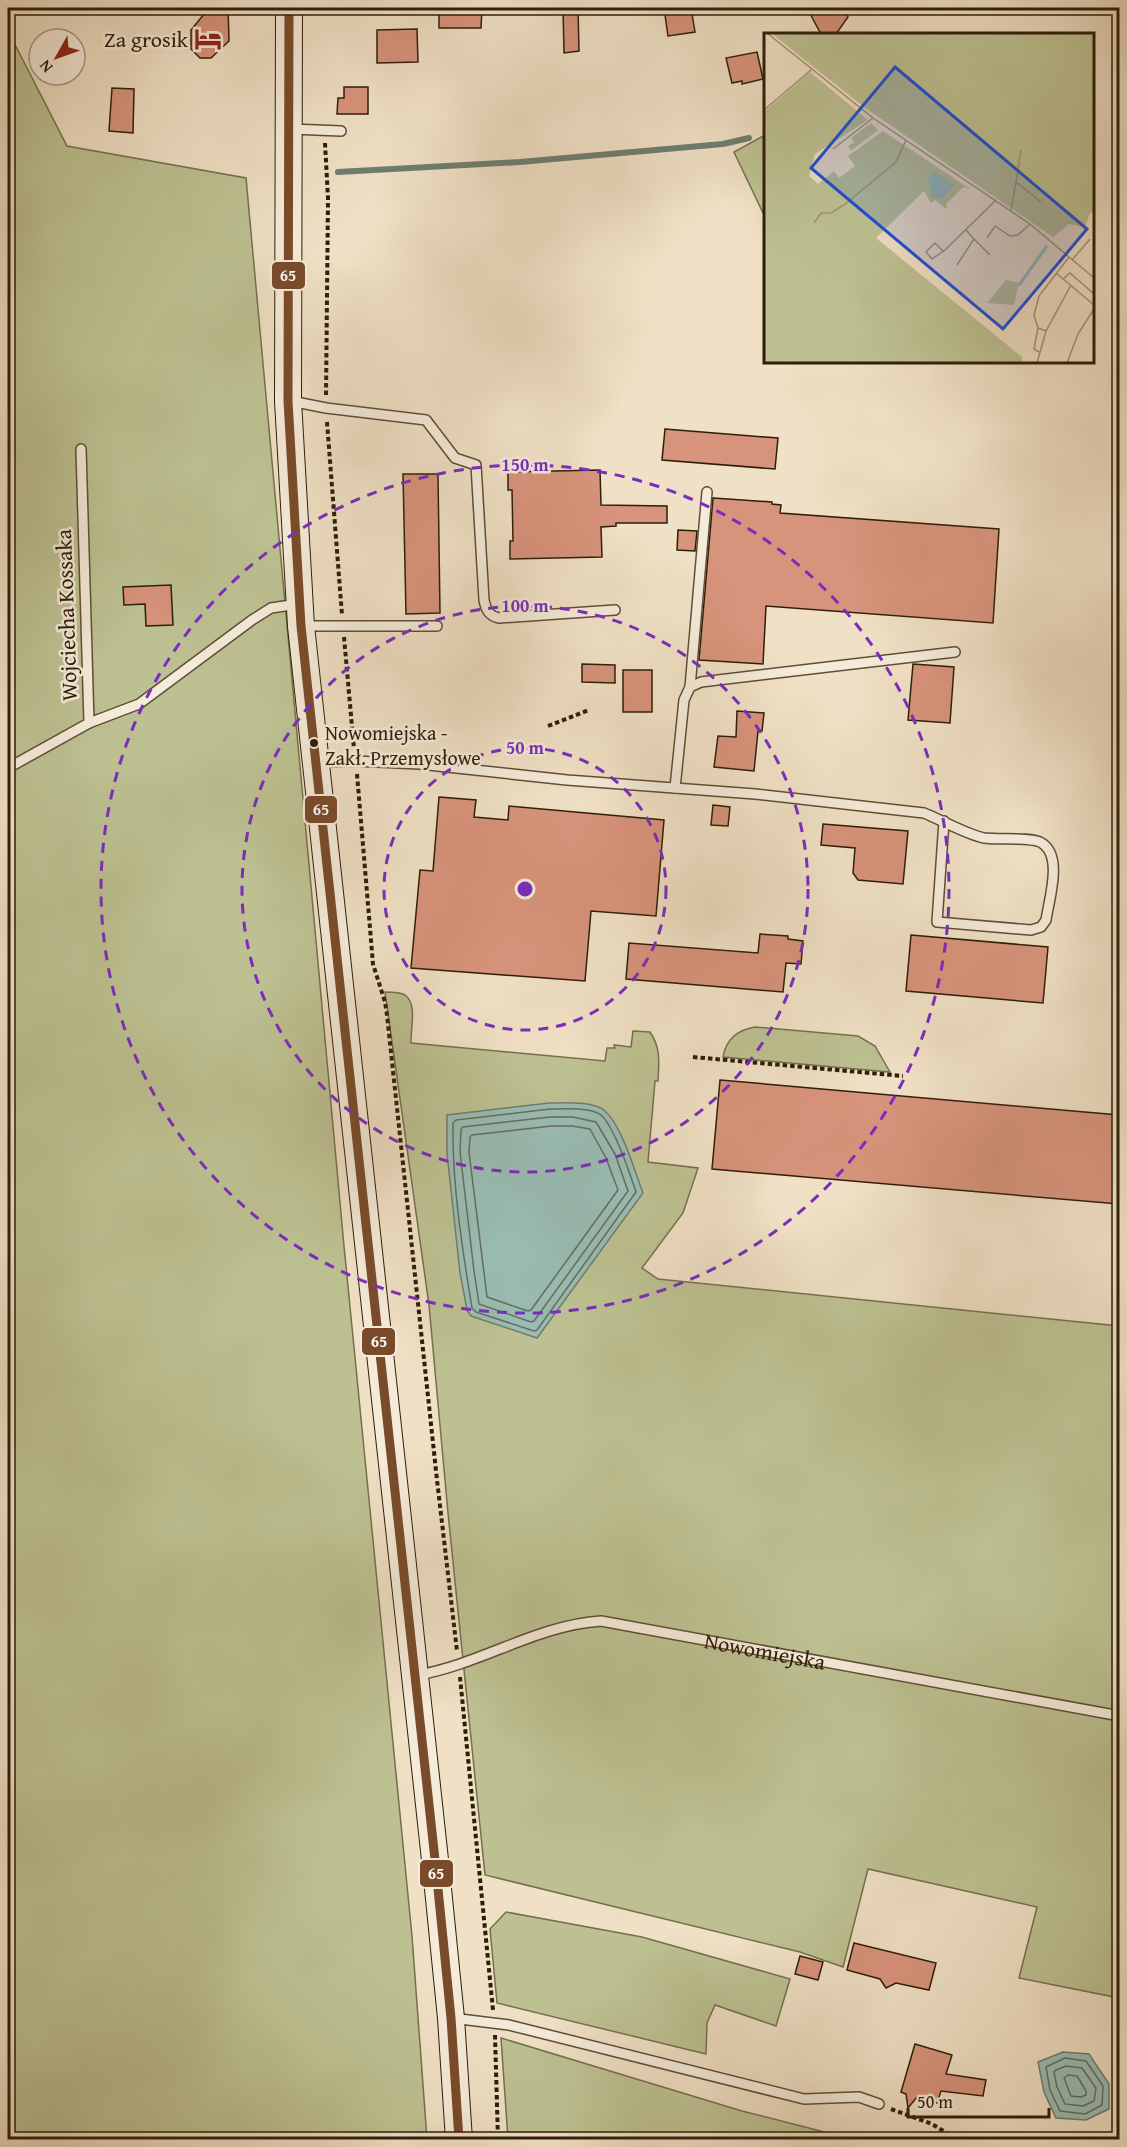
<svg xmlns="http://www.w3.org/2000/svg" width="1127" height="2147" viewBox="0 0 1127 2147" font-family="'Gentium Book Plus',serif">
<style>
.green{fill:#bdc192;stroke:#75704d;stroke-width:1.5}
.water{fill:#9abdb5;stroke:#6e7d70;stroke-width:1.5}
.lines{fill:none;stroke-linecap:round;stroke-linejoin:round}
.shore{stroke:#646e5e;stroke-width:1.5}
.stream{stroke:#6e7d70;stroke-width:6}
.building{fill:#d7937b;stroke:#2d1e08;stroke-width:1.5}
.lane-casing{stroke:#5e4e37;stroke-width:12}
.secondary-casing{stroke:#2d1e08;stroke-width:28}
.path{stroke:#2d1e08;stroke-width:4;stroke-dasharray:4.5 3;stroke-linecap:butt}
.lane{stroke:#f5ebd9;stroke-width:9}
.secondary{stroke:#f5ebd9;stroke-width:26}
.bus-1-casing{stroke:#f5ebd9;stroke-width:14}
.bus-1{stroke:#7a4b2a;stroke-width:9}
.ring{fill:none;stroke:#7b2cbf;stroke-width:3;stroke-dasharray:10 8}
.bus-dot{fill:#2d1e08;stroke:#f5ebd9;stroke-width:2}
.labels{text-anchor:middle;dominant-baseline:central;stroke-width:5;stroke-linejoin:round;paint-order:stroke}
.bus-label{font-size:20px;fill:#2d1e08;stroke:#f5ebd9;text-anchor:start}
.poi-label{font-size:22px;fill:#2d1e08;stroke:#f5ebd9;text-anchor:end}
.street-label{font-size:22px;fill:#2d1e08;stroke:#f5ebd9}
.inset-river{fill:none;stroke:#9abdb5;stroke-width:3}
.inset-road{fill:none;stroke:#a29279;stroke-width:1.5}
.view{fill:#1d4ed8;fill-opacity:0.15;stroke:#1d4ed8;stroke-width:3}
.inset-edge{fill:none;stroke:#2d1e08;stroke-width:3}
.centre{fill:#7b2cbf;stroke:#f5ebd9;stroke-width:3}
.ring-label{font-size:18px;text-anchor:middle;font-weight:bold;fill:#7b2cbf;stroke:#f5ebd9;stroke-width:5;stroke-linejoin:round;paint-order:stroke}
.line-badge{stroke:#f5ebd9;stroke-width:2}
.badge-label{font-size:16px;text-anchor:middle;font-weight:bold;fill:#fff}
</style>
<rect width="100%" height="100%" fill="#f0e0c5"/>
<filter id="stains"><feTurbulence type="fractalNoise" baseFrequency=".00333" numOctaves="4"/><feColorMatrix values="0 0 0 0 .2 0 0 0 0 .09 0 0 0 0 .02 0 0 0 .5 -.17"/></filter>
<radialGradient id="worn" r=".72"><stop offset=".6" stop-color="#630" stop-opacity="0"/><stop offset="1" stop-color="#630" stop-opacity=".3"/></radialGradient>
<!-- green -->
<g class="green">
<polygon points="8,31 67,146 246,178 344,1246 412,1936 427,2139 8,2139"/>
<polygon points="765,135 765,217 734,152"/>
<path d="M385,992C391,992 400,992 405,995C418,1004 410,1031 411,1043L605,1061L607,1048H615L614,1045L631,1047L633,1031L650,1032C661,1048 659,1062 658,1081H655L648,1162L698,1168L683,1213L642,1268L658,1279L1119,1326V1998L1019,1978L1037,1907L868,1869L843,1967L800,1952L485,1875L448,1513L429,1305Z"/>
<path d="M755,1027L858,1036L875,1046L890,1072L723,1057C726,1039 737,1030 755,1027Z"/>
<polygon points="506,1912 642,1937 790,1979 776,2026 715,2005 707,2023 706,2054 497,2003 490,1929"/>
<polygon points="501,2038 742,2111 852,2139 508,2139"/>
</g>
<!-- water -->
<g class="water">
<path d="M549,1103C564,1103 594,1101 605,1111C622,1126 635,1172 643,1193L537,1338L471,1316L467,1310L460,1273L447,1153V1115Z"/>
<polygon points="1063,2052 1089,2054 1109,2084 1109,2109 1086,2120 1056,2118 1044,2092 1038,2062"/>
</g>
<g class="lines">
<!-- shore -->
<g class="shore">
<path d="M550,1109C563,1109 590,1107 601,1115C615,1127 630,1174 636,1192L537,1330L534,1331L476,1312L472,1308C462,1247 452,1184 453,1123L456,1120Z"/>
<polygon points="550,1117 573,1117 596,1122 615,1154 628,1191 534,1321 531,1322 479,1304 474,1271 460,1152 461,1129 463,1127"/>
<polygon points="551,1126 572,1126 590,1129 606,1158 618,1190 531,1310 528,1311 487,1297 469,1152 470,1137 472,1135"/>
<polygon points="1065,2058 1086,2061 1103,2086 1102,2105 1085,2114 1060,2111 1050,2090 1046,2067"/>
<polygon points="1066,2066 1082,2068 1096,2088 1094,2101 1083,2106 1065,2104 1057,2087 1054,2072 1056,2070"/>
<polygon points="1068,2075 1077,2076 1086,2091 1086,2095 1081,2097 1071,2096 1064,2078"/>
</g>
<!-- stream -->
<polyline class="stream" points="338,172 520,162 723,144 749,138"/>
</g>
<!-- building -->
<g class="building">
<polygon points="209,8 228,8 229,41 211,58 200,58 191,49 191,30"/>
<polygon points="439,8 482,8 481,28 439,28"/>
<polygon points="563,8 578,8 579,51 564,53"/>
<polygon points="664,8 691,8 695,32 668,36"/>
<polygon points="807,8 843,8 848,17 836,34 821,34"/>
<polygon points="417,29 418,62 377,63 377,30"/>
<polygon points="757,52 763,79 742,84 742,81 732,83 726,58"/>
<polygon points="344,87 368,87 368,114 337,114 338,98 344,98"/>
<polygon points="112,88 134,89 133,133 109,131"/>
<polygon points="665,429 778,438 775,469 662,460"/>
<polygon points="600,470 601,505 667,506 667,523 616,523 616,526 601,527 602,557 510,559 510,541 513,541 512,490 508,490 508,472"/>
<polygon points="403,474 438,474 440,613 406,614"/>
<polygon points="713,498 772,502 772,504 781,505 780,513 999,529 993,623 766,606 763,664 699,660"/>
<polygon points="678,530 697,531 695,551 677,550"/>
<polygon points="171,585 173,625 146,626 145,604 124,605 123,587"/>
<polygon points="582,664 615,665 615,683 582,682"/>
<polygon points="913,664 954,667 950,723 908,720"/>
<rect x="623" y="670" width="29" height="42"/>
<polygon points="737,711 764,713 762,731 758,731 754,771 714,767 718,736 736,737"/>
<polygon points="439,797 476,800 474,817 508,820 509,806 664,820 656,916 591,911 585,981 411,968 420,870 433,871"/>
<polygon points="713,805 730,807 728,826 711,825"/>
<polygon points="823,824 908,831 903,884 858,880 853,873 855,848 821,845"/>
<polygon points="760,934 788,936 788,939 803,941 801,964 786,963 783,992 626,979 629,943 758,953"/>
<polygon points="911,935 1048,947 1043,1003 906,991"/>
<polygon points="720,1080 1119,1115 1119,1204 712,1169"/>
<polygon points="854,1943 936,1963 929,1990 896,1983 886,1988 880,1979 847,1970"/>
<polygon points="800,1956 823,1962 818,1980 795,1974"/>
<polygon points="915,2044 952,2055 946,2074 986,2080 983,2096 941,2091 937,2103 917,2097 908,2108 906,2094 901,2092"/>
</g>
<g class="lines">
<defs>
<g id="lane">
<polyline points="291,129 341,131"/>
<path d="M291,401L326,408L426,420L455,458L476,465L484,600C486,610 489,616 499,618L615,610"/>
<polyline points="304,626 437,626"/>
<polyline points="690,687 707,492"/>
<polyline points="89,723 139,704 252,620 271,608 298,604"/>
<path d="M318,762L355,761L419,764L567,780L755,794L924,813C941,820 968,835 984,838C997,840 1030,837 1040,842C1064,854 1049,899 1046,920L1041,927L1031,930L937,922L944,821"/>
<polyline points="8,768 89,723 81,449"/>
<polyline points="675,788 684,700 690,687 701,682 955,652"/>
<path id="s1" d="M418,1675C481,1664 537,1625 601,1621L1120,1716"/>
<polyline points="452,2018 509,2025 804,2099 859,2097 879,2104"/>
</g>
<polyline id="secondary" points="289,8 288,401 301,626 436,1869 451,2018 459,2140"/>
</defs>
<!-- lane casing -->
<use href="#lane" class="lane-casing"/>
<!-- secondary casing -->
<use href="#secondary" class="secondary-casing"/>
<!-- path -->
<g class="path">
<polyline points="325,143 328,198 326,396"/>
<polyline points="327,422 342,615"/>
<polyline points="344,637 354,749"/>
<polyline points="548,726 589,710"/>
<polyline points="357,774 373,964 385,1002 387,1015 437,1480 457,1651"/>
<polyline points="693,1057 903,1076"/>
<polyline points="460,1677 493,2010"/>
<polyline points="495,2035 498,2140"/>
<polyline points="891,2109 932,2124 958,2140"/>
</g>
<!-- lane -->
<use href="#lane" class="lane"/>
<!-- secondary -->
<use href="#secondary" class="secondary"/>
<defs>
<polyline id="bus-1" points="289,8 288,401 301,626 436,1869 451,2018 459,2140"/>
</defs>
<!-- bus-1 casing -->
<use href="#bus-1" class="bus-1-casing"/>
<!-- bus-1 -->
<use href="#bus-1" class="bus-1"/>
</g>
<!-- distance rings -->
<g class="ring">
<circle cx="525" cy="889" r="141"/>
<circle cx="525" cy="889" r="283"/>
<circle cx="525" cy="889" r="424"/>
</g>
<!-- icons -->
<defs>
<symbol id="hotel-bare" viewBox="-9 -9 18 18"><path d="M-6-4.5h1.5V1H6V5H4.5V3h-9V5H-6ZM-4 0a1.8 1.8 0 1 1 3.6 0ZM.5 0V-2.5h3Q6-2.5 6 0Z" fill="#8f2418" stroke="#f5ebd9" stroke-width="2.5" paint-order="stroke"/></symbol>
</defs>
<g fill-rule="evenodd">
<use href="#hotel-bare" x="189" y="20" width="38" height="38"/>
</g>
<!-- markers -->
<circle class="bus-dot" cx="314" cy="743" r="5"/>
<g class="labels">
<!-- bus labels -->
<g class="bus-label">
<text x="325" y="732">Nowomiejska -<tspan x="325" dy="25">Zakł. Przemysłowe</tspan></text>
</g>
<!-- poi labels -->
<g class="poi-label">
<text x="188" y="39">Za grosik</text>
</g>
<!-- street labels -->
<g class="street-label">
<text transform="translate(66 615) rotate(-92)">Wojciecha Kossaka</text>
<text stroke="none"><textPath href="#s1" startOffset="358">Nowomiejska</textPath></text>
</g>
</g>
<!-- overview -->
<g transform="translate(764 33)">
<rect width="330" height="330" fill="#f0e0c5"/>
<path d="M7,0H330V179L326,180L321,194L305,191L289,204L100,74ZM46,39L104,87L51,121L45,143L54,151L70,138L75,145L91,133L84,123L119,98L206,156L199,154L183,170L182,176L171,167L167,170L160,158L112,205L258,324V330H90L87,327L88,330H0V79ZM107,90L114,97L87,118L84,113L90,109L87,105ZM242,247L255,250L250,272L223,270Z" fill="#bdc192"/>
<path d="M171,139L190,152L179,166L168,164L164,143Z" fill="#9abdb5"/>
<path class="inset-river" d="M255,252L283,213"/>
<path class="inset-road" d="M3,0L109,85L266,191L330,245M0,77L48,36M69,116L109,85M257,117L252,149L277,169M247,177L252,149M50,190L57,180H67L80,172L132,129L142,107M223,205L231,193L246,203L254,202L266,191M210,206L226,222M179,218L171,210L162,219L168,226L181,217L232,167M305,224L275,263L270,282L274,295L282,298L307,252M308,227L326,206M193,232L210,206L202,197M292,240L330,272M299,246L306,240L330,261M274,295L270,316L275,319M273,330L282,298M303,330L314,301L330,276"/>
<path class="view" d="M131,34L323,196L239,296L47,135Z"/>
<rect width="330" height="330" class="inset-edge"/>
</g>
<circle cx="525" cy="889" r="9" class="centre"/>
<g class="ring-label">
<text x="525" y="471">150 m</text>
<text x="525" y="612">100 m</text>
<text x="525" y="754">50 m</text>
</g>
<g class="line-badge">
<rect x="271" y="261" width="35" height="29" rx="6" fill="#7a4b2a"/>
<rect x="304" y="795" width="34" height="29" rx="6" fill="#7a4b2a"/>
<rect x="361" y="1327" width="35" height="29" rx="6" fill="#7a4b2a"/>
<rect x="419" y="1859" width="35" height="29" rx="6" fill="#7a4b2a"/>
</g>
<g class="badge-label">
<text x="288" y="281">65</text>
<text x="321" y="815">65</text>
<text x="379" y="1347">65</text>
<text x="436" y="1879">65</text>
</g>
<!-- margin -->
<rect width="1127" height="2147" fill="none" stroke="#f0e0c5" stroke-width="30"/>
<rect x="9" y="9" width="1109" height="2129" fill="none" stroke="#2d1e08" stroke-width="3"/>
<rect x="15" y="15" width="1097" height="2117" fill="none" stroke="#2d1e08" stroke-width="1.5"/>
<!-- north arrow -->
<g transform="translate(57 57) rotate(230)"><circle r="28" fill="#f5ebd9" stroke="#a59985" stroke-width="1.5"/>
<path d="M0-4.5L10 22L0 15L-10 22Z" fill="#8f2418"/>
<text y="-9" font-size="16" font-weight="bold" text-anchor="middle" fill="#2d1e08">N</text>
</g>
<!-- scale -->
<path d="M908 2108v9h141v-9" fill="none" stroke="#2d1e08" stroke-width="3"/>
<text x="917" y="2108" font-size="18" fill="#2d1e08" stroke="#f5ebd9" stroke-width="4.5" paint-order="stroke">50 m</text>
<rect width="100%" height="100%" filter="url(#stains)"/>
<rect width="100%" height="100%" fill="url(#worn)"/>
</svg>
